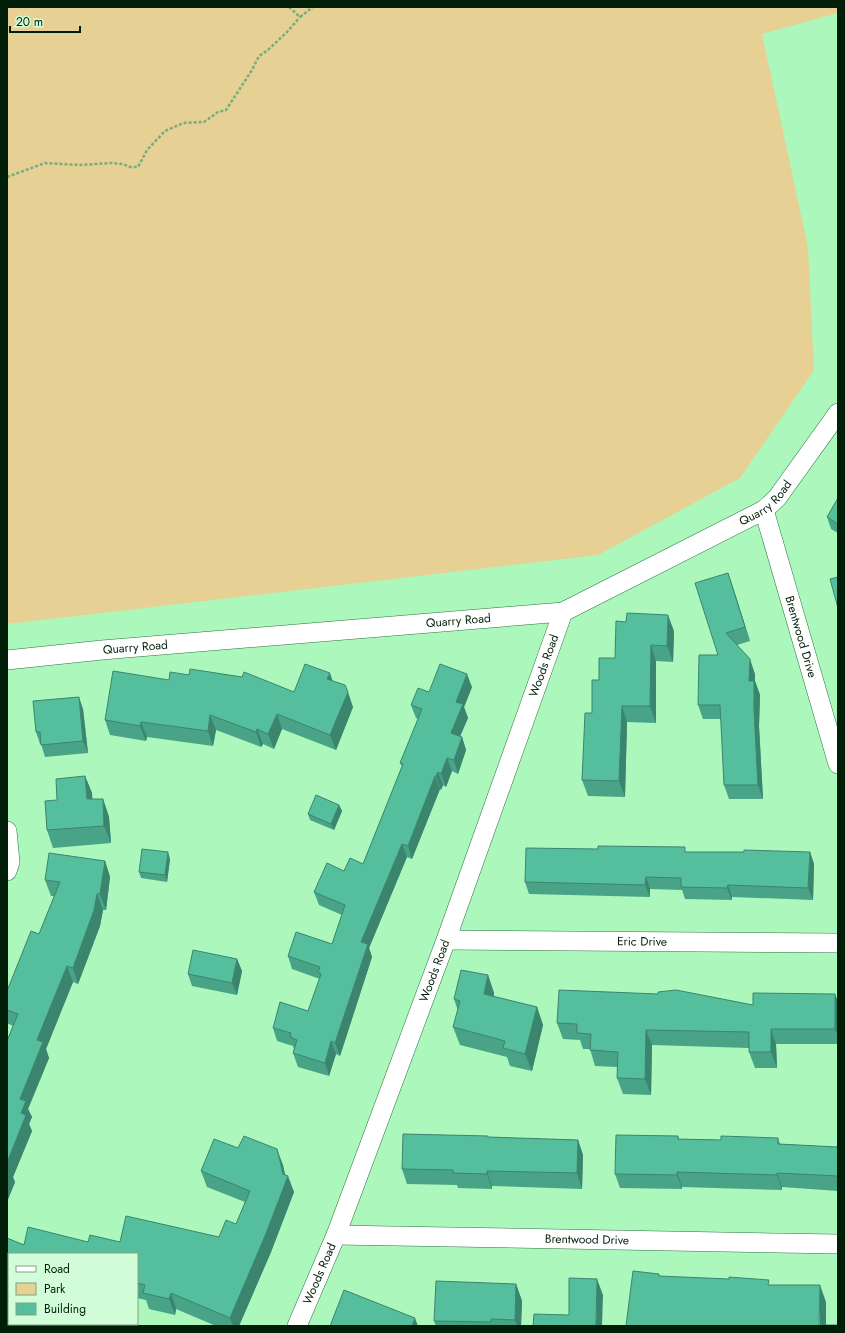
<svg xmlns="http://www.w3.org/2000/svg" width="845" height="1333" viewBox="0 0 845 1333" font-family="Jost,sans-serif">
<style>
.green{fill:#e6d094}
.lines{fill:none;stroke-linecap:round;stroke-linejoin:round}
.minor-casing{stroke:#2a7440;stroke-width:20}
.path{stroke:#73ae80;stroke-width:2.5;stroke-dasharray:3 2;stroke-linecap:butt}
.minor{stroke:#fff;stroke-width:19}
.wall{fill:#48a387}
.shaded-wall{fill:#3b856e}
.building{fill:#54be9d;stroke:#3b856e}
.labels{text-anchor:middle;dominant-baseline:central;stroke-width:4;stroke-linejoin:round;paint-order:stroke}
.street-label{font-size:12px;fill:#011e09;stroke:#d1fdd9}
</style>
<rect width="100%" height="100%" fill="#acf7bc"/>
<!-- green -->
<polygon class="green" points="7,7 838,7 838,13 762,34 808,247 814,370 740,478 598,555 7,624"/>
<g class="lines">
<defs>
<g id="minor">
<path id="s1" d="M764,510L838,764"/>
<path id="s2" d="M7,660L102,650L563,612L764,510L777,498L838,413"/>
<polyline points="7,831 10,862 7,871"/>
<path id="s3" d="M446,940L838,943"/>
<path id="s4" d="M336,1235L838,1244"/>
<path id="s5" d="M297,1326L336,1235L446,940L563,612"/>
</g>
</defs>
<!-- minor casing -->
<use href="#minor" class="minor-casing"/>
<!-- path -->
<g class="path">
<polyline points="289,7 300,17 313,7"/>
<polyline points="7,177 45,163 80,165 111,163 123,164 130,167 138,167 147,150 165,131 183,123 204,122 218,112 226,110 252,70 259,56 268,50 288,31 300,17"/>
</g>
<!-- minor -->
<use href="#minor" class="minor"/>
</g>
<!-- wall -->
<g class="wall">
<polygon points="838,498 838,533 831,529 827,517"/>
<polygon points="728,573 750,641 737,645 755,674 755,681 760,695 759,726 763,799 729,799 724,785 721,719 703,719 698,705 718,655"/>
<polygon points="674,631 673,662 656,661 656,723 627,722 625,797 588,796 582,780 592,713 599,680 615,658"/>
<polygon points="169,680 294,692 332,681 353,707 336,750 282,729 274,749 263,744 261,747 216,730 213,746 147,737 146,741 110,735 105,720"/>
<polygon points="472,687 464,707 468,718 460,736 462,737 466,750 458,774 452,771 446,787 443,785 441,790 440,789 412,859 407,857 369,948 372,957 340,1056 336,1054 329,1076 298,1067 293,1053 294,1049 293,1046 277,1041 273,1028 308,1011 320,979 292,969 288,956 332,944 342,915 319,905 314,892 344,871 363,864 402,766 400,763 418,719 416,718 411,705 429,692"/>
<polygon points="83,709 88,753 45,757 41,744 40,744 36,732"/>
<polygon points="85,776 92,793 92,799 103,799 109,817 111,843 53,848 47,830 57,800"/>
<polygon points="339,805 342,811 334,830 310,820 308,814"/>
<polygon points="687,852 810,852 814,864 813,900 732,897 732,900 685,899 682,890 650,889 650,897 529,894 525,882"/>
<polygon points="170,859 167,882 141,878 139,872"/>
<polygon points="105,861 110,877 106,910 103,910 100,926 78,984 73,982 46,1049 49,1058 28,1109 32,1117 29,1124 32,1131 13,1177 15,1182 7,1202 7,1041 13,1026 7,1023 7,991 39,934 54,896 51,896 45,880"/>
<polygon points="237,959 242,971 237,995 192,986 188,974"/>
<polygon points="488,975 494,993 494,997 537,1007 543,1025 532,1071 510,1066 507,1057 460,1045 453,1027 458,1011 454,999"/>
<polygon points="835,994 838,1002 838,1044 776,1044 777,1068 755,1068 749,1052 749,1048 652,1045 651,1095 623,1094 617,1078 617,1067 595,1066 590,1049 583,1049 580,1040 563,1039 557,1023 753,1005"/>
<polygon points="678,1136 679,1139 721,1140 778,1138 780,1144 838,1147 838,1191 782,1187 782,1190 682,1187 682,1189 620,1188 615,1174"/>
<polygon points="489,1137 578,1140 583,1155 582,1189 492,1186 492,1189 458,1188 457,1185 407,1184 402,1169"/>
<polygon points="238,1148 283,1165 285,1174 294,1192 271,1252 239,1326 216,1326 176,1309 175,1315 149,1309 146,1300 137,1298 137,1254 9,1254 9,1278 7,1283 7,1238 24,1245 88,1242 120,1242 219,1237 236,1224 245,1202 207,1187 201,1171"/>
<polygon points="516,1284 522,1301 521,1326 436,1326 434,1321"/>
</g>
<!-- shaded-wall -->
<g class="shaded-wall">
<polygon points="728,573 733,587 750,641 745,627"/>
<polygon points="668,615 674,631 673,662 667,646"/>
<polygon points="651,645 656,661 656,723 650,706"/>
<polygon points="750,659 755,674 755,681 760,695 759,726 763,799 758,785 754,711 749,681"/>
<polygon points="330,673 335,688 327,679"/>
<polygon points="467,674 472,687 464,707 468,718 456,746 451,733 456,702"/>
<polygon points="348,692 353,707 336,750 330,735"/>
<polygon points="79,697 83,709 88,753 83,741"/>
<polygon points="622,706 627,722 625,797 619,781"/>
<polygon points="277,714 282,729 274,749 268,734"/>
<polygon points="210,715 216,730 213,746 208,731"/>
<polygon points="141,722 147,737 146,741 140,726"/>
<polygon points="257,729 263,744 261,747 256,732"/>
<polygon points="462,737 466,750 458,774 454,760"/>
<polygon points="447,758 452,771 446,787 441,774"/>
<polygon points="438,772 443,785 441,790 436,776"/>
<polygon points="85,776 92,793 94,816 87,799"/>
<polygon points="435,776 440,789 412,859 408,846"/>
<polygon points="103,799 109,817 111,843 104,826"/>
<polygon points="339,805 342,811 334,830 331,824"/>
<polygon points="402,844 407,857 369,948 372,957 340,1056 335,1043 361,942"/>
<polygon points="168,852 170,859 167,882 165,875"/>
<polygon points="810,852 814,864 813,900 808,888"/>
<polygon points="105,861 110,877 106,910 100,894"/>
<polygon points="646,877 650,889 650,897 645,885"/>
<polygon points="728,885 732,897 732,900 727,888"/>
<polygon points="97,894 103,910 100,926 78,984 73,968"/>
<polygon points="237,959 242,971 237,995 232,983"/>
<polygon points="67,966 73,982 46,1049 49,1058 28,1109 32,1117 29,1124 32,1131 13,1177 15,1182 7,1202 7,1163 21,1113 20,1099 37,1040"/>
<polygon points="488,975 494,993 490,1012 484,994"/>
<polygon points="835,994 838,1002 838,1037 835,1029"/>
<polygon points="537,1007 543,1025 532,1071 525,1054"/>
<polygon points="771,1029 776,1044 777,1068 771,1052"/>
<polygon points="646,1030 652,1045 651,1095 645,1079"/>
<polygon points="331,1041 336,1054 329,1076 325,1063"/>
<polygon points="578,1140 583,1155 582,1189 577,1173"/>
<polygon points="277,1149 283,1165 286,1180 288,1176 294,1192 271,1252 239,1326 233,1326 230,1318 283,1174"/>
<polygon points="487,1171 492,1186 492,1189 487,1174"/>
<polygon points="677,1172 682,1187 682,1189 677,1175"/>
<polygon points="777,1173 782,1187 782,1190 777,1175"/>
<polygon points="7,1268 9,1273 9,1278 7,1283"/>
<polygon points="597,1279 603,1295 602,1326 596,1326"/>
<polygon points="516,1284 522,1301 521,1326 517,1326 515,1320"/>
<polygon points="820,1285 826,1302 826,1326 820,1326"/>
<polygon points="171,1293 176,1309 175,1315 169,1299"/>
<polygon points="415,1318 418,1326 412,1326"/>
</g>
<!-- building -->
<g class="building">
<polygon points="838,498 838,524 827,517"/>
<polygon points="728,573 745,627 726,633 750,659 749,681 754,681 754,711 758,785 724,785 720,705 698,705 699,655 718,655 695,583"/>
<polygon points="838,577 838,608 830,579"/>
<polygon points="627,613 668,615 667,646 651,645 650,706 622,706 619,781 582,780 585,713 592,713 592,680 599,680 599,658 615,658 616,621 626,622"/>
<polygon points="305,664 330,673 327,679 345,685 348,692 330,735 277,714 268,734 257,729 256,732 210,715 208,731 141,722 140,726 105,720 113,671 169,680 170,672 189,675 190,669 242,677 244,672 294,692"/>
<polygon points="440,664 467,674 456,702 463,704 451,733 462,737 454,760 447,758 441,774 438,772 436,776 435,776 408,846 402,844 361,942 368,944 335,1043 331,1041 325,1063 293,1053 297,1040 290,1037 291,1033 273,1028 280,1002 308,1011 321,974 318,972 320,967 288,956 296,932 332,944 345,905 314,892 327,863 344,871 350,858 363,864 403,764 400,763 422,709 411,705 418,688 429,692"/>
<polygon points="79,697 83,741 41,745 40,732 36,732 33,701"/>
<polygon points="85,776 87,799 103,799 104,826 47,830 45,801 57,800 56,779"/>
<polygon points="316,795 339,805 331,824 308,814"/>
<polygon points="598,846 685,847 685,852 744,852 744,850 810,852 808,888 728,885 727,888 681,887 681,878 646,877 645,885 525,882 526,848 598,849"/>
<polygon points="142,849 168,852 165,875 139,872"/>
<polygon points="49,853 105,861 100,894 97,894 94,910 73,968 67,966 37,1040 43,1042 20,1099 26,1101 21,1113 26,1115 7,1163 7,1041 18,1014 7,1010 7,991 31,931 39,934 60,882 45,880"/>
<polygon points="193,950 237,959 232,983 188,974"/>
<polygon points="461,970 488,975 484,994 537,1007 525,1054 503,1048 505,1041 453,1027 460,1001 454,999"/>
<polygon points="559,990 658,994 658,992 676,990 753,1005 753,993 835,994 835,1029 771,1029 771,1052 749,1052 749,1032 646,1030 645,1079 617,1078 618,1052 590,1050 591,1034 577,1033 577,1024 557,1023"/>
<polygon points="403,1134 488,1136 488,1137 578,1140 577,1173 487,1171 487,1174 453,1173 453,1170 402,1169"/>
<polygon points="616,1135 678,1136 678,1139 721,1140 721,1136 778,1138 778,1144 838,1147 838,1176 777,1173 777,1175 677,1172 677,1175 615,1174"/>
<polygon points="244,1136 277,1149 283,1174 288,1176 265,1236 230,1318 171,1293 169,1299 143,1293 145,1285 137,1283 137,1254 9,1254 9,1261 7,1260 7,1238 24,1245 28,1227 88,1242 90,1235 120,1242 126,1216 219,1237 226,1220 236,1224 250,1191 201,1171 214,1139 238,1148"/>
<polygon points="7,1165 9,1166 7,1172"/>
<polygon points="633,1271 659,1274 659,1276 729,1279 729,1277 769,1280 768,1285 820,1285 819,1325 838,1325 838,1326 626,1326"/>
<polygon points="569,1278 597,1279 596,1326 533,1326 534,1314 569,1315"/>
<polygon points="436,1281 516,1284 515,1320 491,1319 491,1322 434,1321"/>
<polygon points="344,1290 415,1318 412,1326 330,1326"/>
</g>
<g class="labels">
<!-- street labels -->
<g class="street-label">
<text stroke="none"><textPath href="#s2" startOffset="789">Quarry Road</textPath></text>
<text stroke="none"><textPath href="#s2" startOffset="453">Quarry Road</textPath></text>
<text stroke="none"><textPath href="#s1" startOffset="132">Brentwood Drive</textPath></text>
<text stroke="none"><textPath href="#s2" startOffset="129">Quarry Road</textPath></text>
<text stroke="none"><textPath href="#s5" startOffset="705">Woods Road</textPath></text>
<text stroke="none"><textPath href="#s3" startOffset="196">Eric Drive</textPath></text>
<text stroke="none"><textPath href="#s5" startOffset="381">Woods Road</textPath></text>
<text stroke="none"><textPath href="#s4" startOffset="251">Brentwood Drive</textPath></text>
<text stroke="none"><textPath href="#s5" startOffset="57">Woods Road</textPath></text>
</g>
</g>
<!-- border -->
<rect width="845" height="1333" fill="none" stroke="#011e09" stroke-width="16"/>
<!-- legend -->
<rect x="8" y="1253" width="130" height="72" fill="#d1fdd9" stroke="#7ea486"/>
<rect x="16" y="1266" width="20" height="6" fill="#ffffff" stroke="#7ea486"/>
<text x="44" y="1273" font-size="12" fill="#011e09">Road</text>
<rect x="16" y="1283" width="20" height="12" fill="#e6d094" stroke="#7ea486"/>
<text x="44" y="1293" font-size="12" fill="#011e09">Park</text>
<rect x="16" y="1303" width="20" height="12" fill="#54be9d" stroke="#7ea486"/>
<text x="44" y="1313" font-size="12" fill="#011e09">Building</text>
<!-- scale -->
<path d="M10 26v6h70v-6" fill="none" stroke="#011e09" stroke-width="2"/>
<text x="16" y="26" font-size="12" fill="#011e09" stroke="#d1fdd9" stroke-width="3" paint-order="stroke">20 m</text>
</svg>
